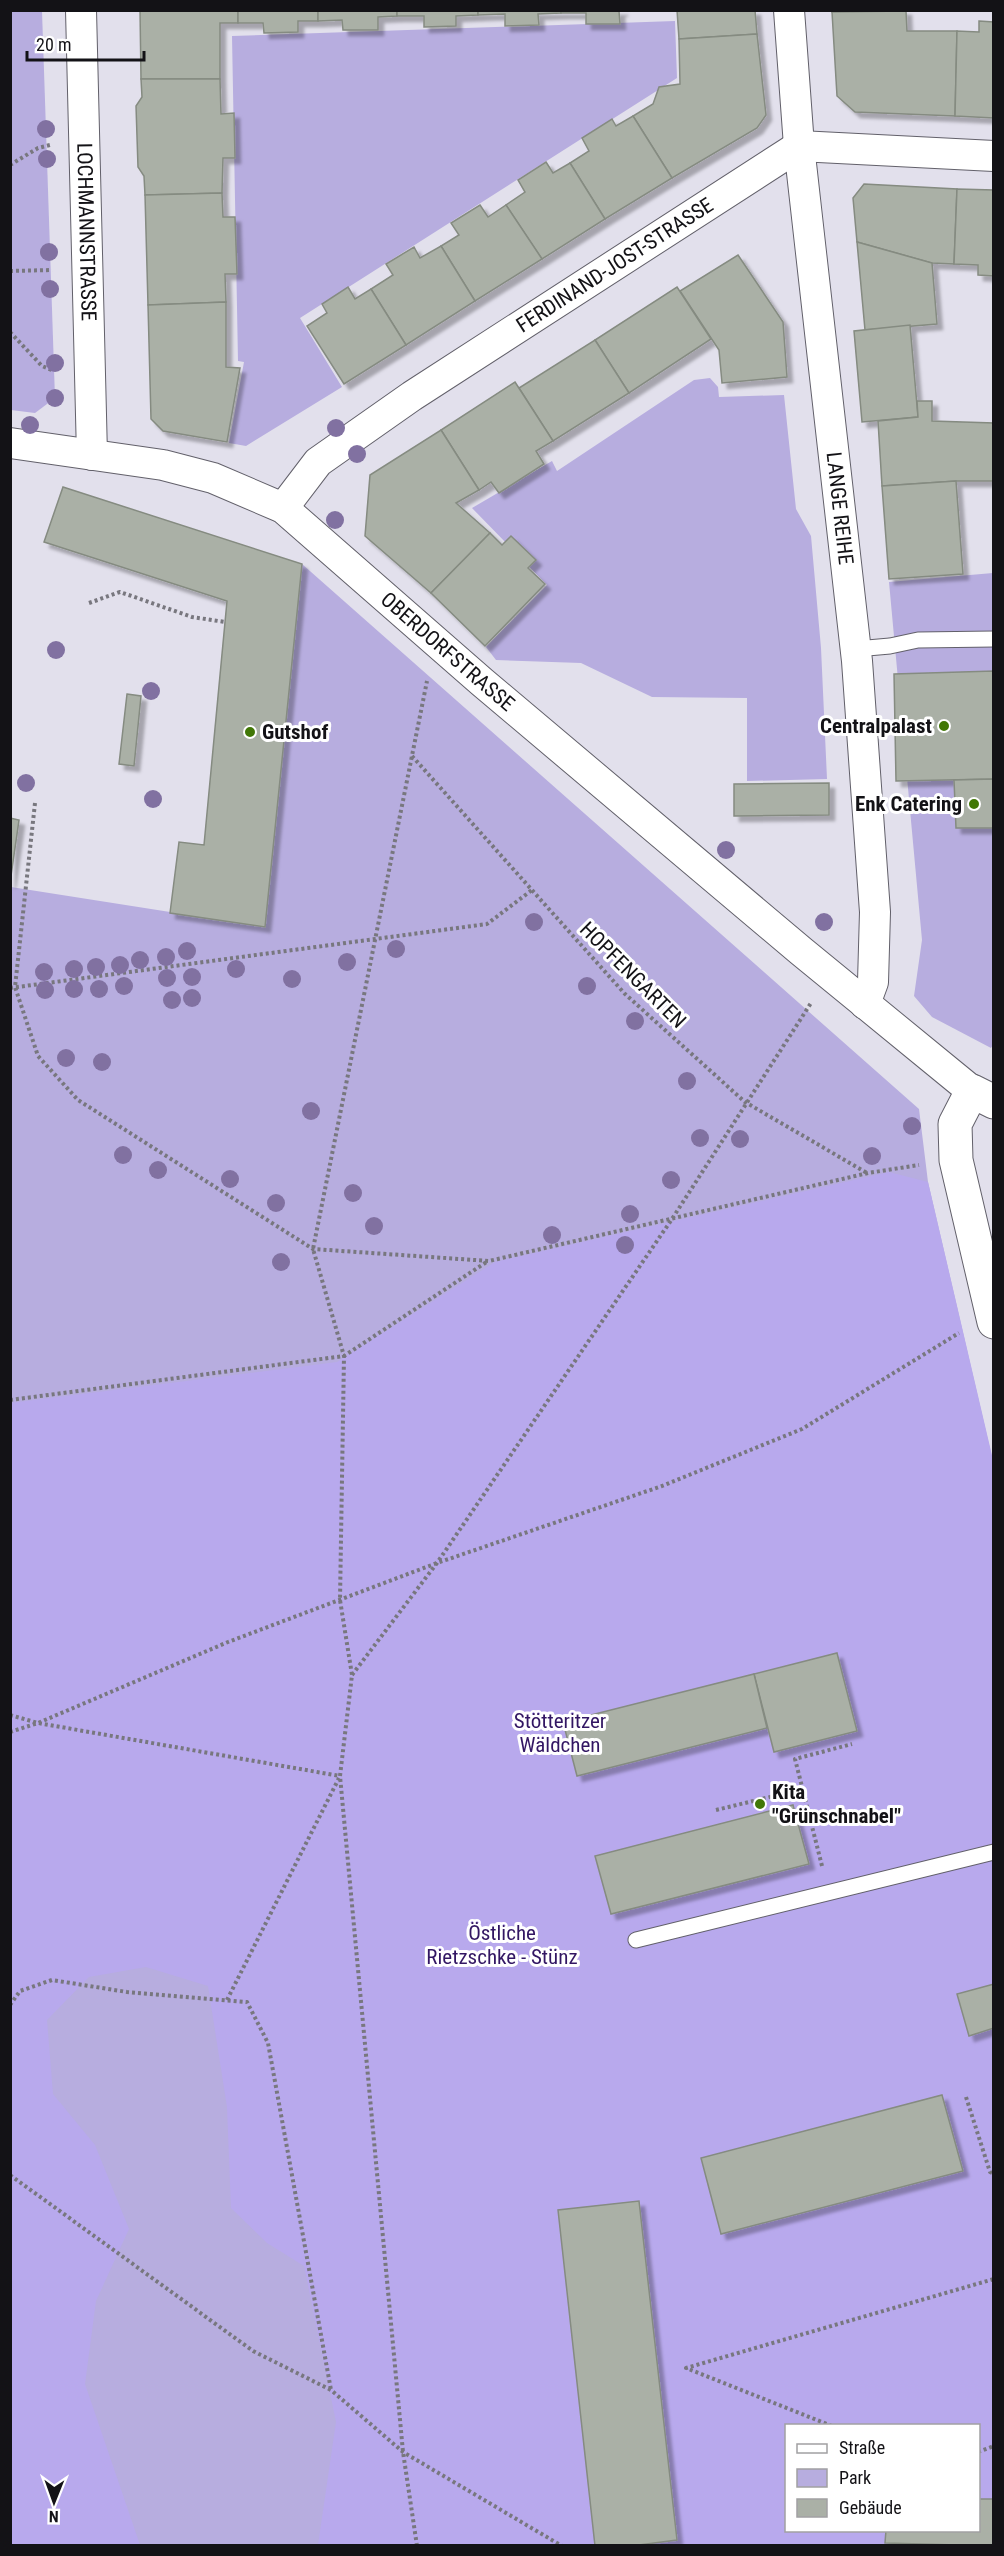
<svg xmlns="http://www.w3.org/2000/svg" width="1004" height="2556" viewBox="0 0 1004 2556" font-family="'Roboto Condensed',sans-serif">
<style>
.green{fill:#b7addf;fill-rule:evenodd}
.forest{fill:#b8a9ed;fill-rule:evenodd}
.building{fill:#aab0a6;stroke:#858b81;stroke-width:1.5;filter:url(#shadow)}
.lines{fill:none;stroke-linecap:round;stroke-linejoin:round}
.service-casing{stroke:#62606a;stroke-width:17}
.minor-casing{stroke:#62606a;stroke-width:32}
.tertiary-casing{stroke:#62606a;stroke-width:35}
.path{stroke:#78777e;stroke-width:4;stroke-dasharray:3 3;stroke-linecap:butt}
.service{stroke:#fff;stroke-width:15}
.minor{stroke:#fff;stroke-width:30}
.tertiary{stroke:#fff;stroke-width:33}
.tree{fill:#8171a1}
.poi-dot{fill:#417706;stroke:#fff;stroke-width:2}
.labels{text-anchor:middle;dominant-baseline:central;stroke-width:6;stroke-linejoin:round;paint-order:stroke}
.street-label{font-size:21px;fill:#131216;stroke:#fff}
.poi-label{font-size:21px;font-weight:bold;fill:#131216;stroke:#fff;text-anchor:end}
.park-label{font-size:21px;fill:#321663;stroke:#fff}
</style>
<defs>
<filter id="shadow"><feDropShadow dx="5.5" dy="5.5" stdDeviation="1.5" flood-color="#0004"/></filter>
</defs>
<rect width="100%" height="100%" fill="#e2e0ec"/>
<!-- green -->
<g class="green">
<polygon points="11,10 42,11 55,398 35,413 11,410"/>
<polygon points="675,21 677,78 300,318 342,387 246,446 229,443 244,362 238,361 232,36"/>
<polygon points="710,378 718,387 719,397 784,395 796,509 811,536 821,648 827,779 747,781 747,698 652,697 581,663 496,660 486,647 547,585 472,508 552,461 557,471 694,380"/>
<path d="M302,564L919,1109L928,1182L994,1466L993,2545L11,2546V887L265,927ZM786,2426H978V2530H786Z"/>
<polygon points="993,573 994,1043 991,1048 932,1017 914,996 922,940 889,582"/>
</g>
<!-- forest -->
<path class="forest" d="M889,1172L928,1182L994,1464L993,2545H318L336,2422L304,2266L267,2243L231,2208L227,2107L208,1986L146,1967L89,1977L47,2020L53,2094L95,2145L129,2229L96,2301L85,2384L140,2545H11L10,1403L337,1362L495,1262ZM786,2426H978V2530H786Z"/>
<!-- building -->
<g class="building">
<polygon points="140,10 238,10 238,23 220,23 220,79 141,79"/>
<polygon points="238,10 318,10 318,21 298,21 298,32 264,33 263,23 238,23"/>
<polygon points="318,10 397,10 397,16 378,17 378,30 343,30 342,20 318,21"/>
<polygon points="397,10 478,10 478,15 456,16 456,26 424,27 424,16 397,16"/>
<polygon points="478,10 561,10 561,13 538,14 539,25 505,26 505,14 478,15"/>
<polygon points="561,10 623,10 619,11 620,24 586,24 586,13 561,13"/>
<polygon points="677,10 755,10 757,34 679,39"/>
<polygon points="832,10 906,10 906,11 832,12"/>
<polygon points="906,11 907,31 957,31 955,116 855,112 837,96 832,12"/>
<polygon points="979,21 994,22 994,118 955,116 957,31 979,32"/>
<polygon points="757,34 766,115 757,128 672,178 633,116 653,104 659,87 680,84 679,39"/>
<polygon points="141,79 220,79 221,114 234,113 235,158 223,158 222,193 145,195 144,176 138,167 136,106 142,97"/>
<polygon points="633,116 672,178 605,219 570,163 589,151 582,138 612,119 616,126"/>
<polygon points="546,162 553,173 570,163 605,219 542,259 506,205 525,192 518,180"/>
<polygon points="864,184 957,189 954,264 932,263 857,242 853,198"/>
<polygon points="957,189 994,190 994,276 978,275 978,265 954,264"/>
<polygon points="222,193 223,217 235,217 237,274 225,274 226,302 148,305 145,195"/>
<polygon points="480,205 488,217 506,205 542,259 475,301 441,246 459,235 451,223"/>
<polygon points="857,242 932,263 937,324 865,330"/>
<polygon points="441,246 475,301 406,345 371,289 393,275 386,264 414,247 420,258"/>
<polygon points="738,255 783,322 787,377 722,383 719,350 680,291"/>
<polygon points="348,287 355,299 371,289 406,345 344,384 307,326 327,313 322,304"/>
<polygon points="677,287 711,339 629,393 595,340"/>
<polygon points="226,302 226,367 240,368 227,442 163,431 151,419 148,305"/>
<polygon points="910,325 918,417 862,422 854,331"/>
<polygon points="595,340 629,393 553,441 519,388"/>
<polygon points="515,382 553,441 536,451 544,464 499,493 491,482 479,490 441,430"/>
<polygon points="917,401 932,401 932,421 994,423 994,481 956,481 882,486 878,421 918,417"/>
<polygon points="441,430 479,490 456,503 490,533 431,593 365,536 370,475"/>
<polygon points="956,481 963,574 889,579 882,486"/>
<polygon points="63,487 302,564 265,927 170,913 179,842 204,845 227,601 44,542"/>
<polygon points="490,533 502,545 511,536 536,560 528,568 545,584 485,646 431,593"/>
<polygon points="994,671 994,779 896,781 894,674"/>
<polygon points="127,694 141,696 134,766 119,764"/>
<polygon points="994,779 994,828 956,828 954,780"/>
<polygon points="829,783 829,815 734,816 734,784"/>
<polygon points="10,818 19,820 10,883"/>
<polygon points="837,1653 857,1731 774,1752 754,1674"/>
<polygon points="754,1674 767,1728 577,1776 563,1722"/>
<polygon points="793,1805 809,1864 611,1914 595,1856"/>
<polygon points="994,1984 994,2028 969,2036 957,1994"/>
<polygon points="942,2095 963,2171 721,2234 701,2158"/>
<polygon points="639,2201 677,2540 631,2546 595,2546 558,2210"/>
<polygon points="978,2499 994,2499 994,2546 885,2543 886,2530 978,2530"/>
</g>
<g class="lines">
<defs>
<g id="service">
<polyline points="856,649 890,646 918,640 994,639"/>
<polyline points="636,1940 994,1852"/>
</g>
<g id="minor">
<path id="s1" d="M81,10L92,455"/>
<path id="s2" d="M789,10L799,146L857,661L875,912L873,982L865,1004"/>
<path id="s3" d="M10,443L163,465L213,478L283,508L482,682L801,951L972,1091"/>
<path id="s4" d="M283,508L318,462L412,396L799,146L994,156"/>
</g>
<polyline id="tertiary" points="994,1102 972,1091 955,1124 956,1160 994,1322"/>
</defs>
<!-- service casing -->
<use href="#service" class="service-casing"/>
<!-- minor casing -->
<use href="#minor" class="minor-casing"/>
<!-- tertiary casing -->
<use href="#tertiary" class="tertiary-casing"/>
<!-- path -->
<g class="path">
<polyline points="10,165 38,148 50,145"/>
<polyline points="10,271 52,270"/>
<polyline points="10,332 42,366 54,371"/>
<polyline points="89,603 120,592 192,617 225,622"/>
<polyline points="412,756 625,994 745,1102 867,1173"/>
<polyline points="35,803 15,987 38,1056 78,1100 313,1249 489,1261 868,1173 919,1165"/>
<polyline points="10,988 487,924 532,890"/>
<polyline points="10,1400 344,1356 488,1261"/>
<polyline points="352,1675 437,1563 672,1219 811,1003"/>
<polyline points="10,1715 38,1723 340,1776"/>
<polyline points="10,1732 38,1723 228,1642 437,1563 662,1486 802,1429 959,1333"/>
<polyline points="716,1810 803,1789"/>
<polyline points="822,1866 795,1759 852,1744"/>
<polyline points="227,2000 339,1778"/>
<polyline points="10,2005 20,1991 52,1980 127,1992 247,2002 268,2043 331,2390"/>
<polyline points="966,2097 990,2172 994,2174"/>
<polyline points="10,2175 253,2351 331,2390 403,2452 562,2546"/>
<polyline points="832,2426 686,2368 994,2279"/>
<polyline points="978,2452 994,2446"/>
<polyline points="417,2546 403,2452 340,1776 352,1675 340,1600 344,1356 313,1249 427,681"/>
</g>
<!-- service -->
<use href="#service" class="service"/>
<!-- minor -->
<use href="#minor" class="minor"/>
<!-- tertiary -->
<use href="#tertiary" class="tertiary"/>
</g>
<!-- trees -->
<g class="tree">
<circle cx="46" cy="129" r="9"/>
<circle cx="47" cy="159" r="9"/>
<circle cx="49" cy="252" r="9"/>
<circle cx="50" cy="289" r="9"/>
<circle cx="55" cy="363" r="9"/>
<circle cx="55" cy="398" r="9"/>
<circle cx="30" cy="425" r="9"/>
<circle cx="336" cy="428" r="9"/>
<circle cx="357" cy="454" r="9"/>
<circle cx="335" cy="520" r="9"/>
<circle cx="56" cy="650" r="9"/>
<circle cx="151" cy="691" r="9"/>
<circle cx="26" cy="783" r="9"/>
<circle cx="153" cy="799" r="9"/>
<circle cx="726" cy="850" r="9"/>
<circle cx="534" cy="922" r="9"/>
<circle cx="824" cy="922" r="9"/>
<circle cx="396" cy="949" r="9"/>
<circle cx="187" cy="951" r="9"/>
<circle cx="166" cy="957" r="9"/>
<circle cx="140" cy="960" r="9"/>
<circle cx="347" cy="962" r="9"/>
<circle cx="120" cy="965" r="9"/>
<circle cx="96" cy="967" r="9"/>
<circle cx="74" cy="969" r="9"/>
<circle cx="236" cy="969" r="9"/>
<circle cx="44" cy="972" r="9"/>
<circle cx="192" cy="977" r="9"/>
<circle cx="167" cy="978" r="9"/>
<circle cx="292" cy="979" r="9"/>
<circle cx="124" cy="986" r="9"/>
<circle cx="587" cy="986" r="9"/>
<circle cx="74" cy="989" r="9"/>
<circle cx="99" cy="989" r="9"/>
<circle cx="45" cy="990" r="9"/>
<circle cx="192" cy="998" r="9"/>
<circle cx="172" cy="1000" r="9"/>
<circle cx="635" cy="1021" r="9"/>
<circle cx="66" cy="1058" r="9"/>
<circle cx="102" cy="1062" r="9"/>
<circle cx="687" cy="1081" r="9"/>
<circle cx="311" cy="1111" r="9"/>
<circle cx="912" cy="1126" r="9"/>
<circle cx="700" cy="1138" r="9"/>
<circle cx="740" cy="1139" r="9"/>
<circle cx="123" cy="1155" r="9"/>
<circle cx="872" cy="1156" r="9"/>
<circle cx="158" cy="1170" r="9"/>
<circle cx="230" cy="1179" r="9"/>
<circle cx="671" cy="1180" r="9"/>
<circle cx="353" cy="1193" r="9"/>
<circle cx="276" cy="1203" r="9"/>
<circle cx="630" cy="1214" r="9"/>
<circle cx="374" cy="1226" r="9"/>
<circle cx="552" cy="1235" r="9"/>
<circle cx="625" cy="1245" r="9"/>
<circle cx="281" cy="1262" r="9"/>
</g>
<!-- markers -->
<g class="poi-dot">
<circle cx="944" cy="726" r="6"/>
<circle cx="250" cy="732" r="6"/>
<circle cx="974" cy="804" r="6"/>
<circle cx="760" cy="1804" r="6"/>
</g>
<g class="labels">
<!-- street labels -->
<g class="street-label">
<text stroke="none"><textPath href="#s1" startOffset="222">LOCHMANNSTRASSE</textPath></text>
<text stroke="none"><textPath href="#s4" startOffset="414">FERDINAND-JOST-STRASSE</textPath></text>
<text stroke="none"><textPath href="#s2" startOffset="501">LANGE REIHE</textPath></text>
<text stroke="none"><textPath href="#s3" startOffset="501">OBERDORFSTRASSE</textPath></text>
<text transform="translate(633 975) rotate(45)">HOPFENGARTEN</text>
</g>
<!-- poi labels -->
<g class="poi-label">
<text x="932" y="726">Centralpalast</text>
<text x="262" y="732" text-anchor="start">Gutshof</text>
<text x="962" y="804">Enk Catering</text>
<text x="772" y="1792" text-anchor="start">Kita<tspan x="772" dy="24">"Grünschnabel"</tspan></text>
</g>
<!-- park labels -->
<g class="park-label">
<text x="560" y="1721">Stötteritzer<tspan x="560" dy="24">Wäldchen</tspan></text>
<text x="502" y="1933">Östliche<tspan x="502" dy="24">Rietzschke - Stünz</tspan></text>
</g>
</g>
<!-- border -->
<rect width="1004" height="2556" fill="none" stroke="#131216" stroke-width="24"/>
<!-- legend -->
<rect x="785" y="2424" width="195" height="108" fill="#ffffff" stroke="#a1a0a2" stroke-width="1.5"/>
<rect x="797" y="2444" width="30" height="9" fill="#ffffff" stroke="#a1a0a2" stroke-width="1.5"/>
<text x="839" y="2454" font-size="18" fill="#131216">Straße</text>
<rect x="797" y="2469" width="30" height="18" fill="#b7addf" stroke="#a1a0a2" stroke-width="1.5"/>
<text x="839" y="2484" font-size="18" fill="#131216">Park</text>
<rect x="797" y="2499" width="30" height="18" fill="#aab0a6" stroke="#a1a0a2" stroke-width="1.5"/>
<text x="839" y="2514" font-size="18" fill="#131216">Gebäude</text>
<!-- north arrow -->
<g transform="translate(54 2502) rotate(181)" stroke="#ffffff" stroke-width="4.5" paint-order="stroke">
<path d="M0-4.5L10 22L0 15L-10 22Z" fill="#131216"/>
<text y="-9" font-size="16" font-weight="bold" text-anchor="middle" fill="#131216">N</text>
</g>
<!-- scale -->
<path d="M27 51v9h117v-9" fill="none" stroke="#131216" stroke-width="3"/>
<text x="36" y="51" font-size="18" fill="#131216" stroke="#ffffff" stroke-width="4.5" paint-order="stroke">20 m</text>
</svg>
